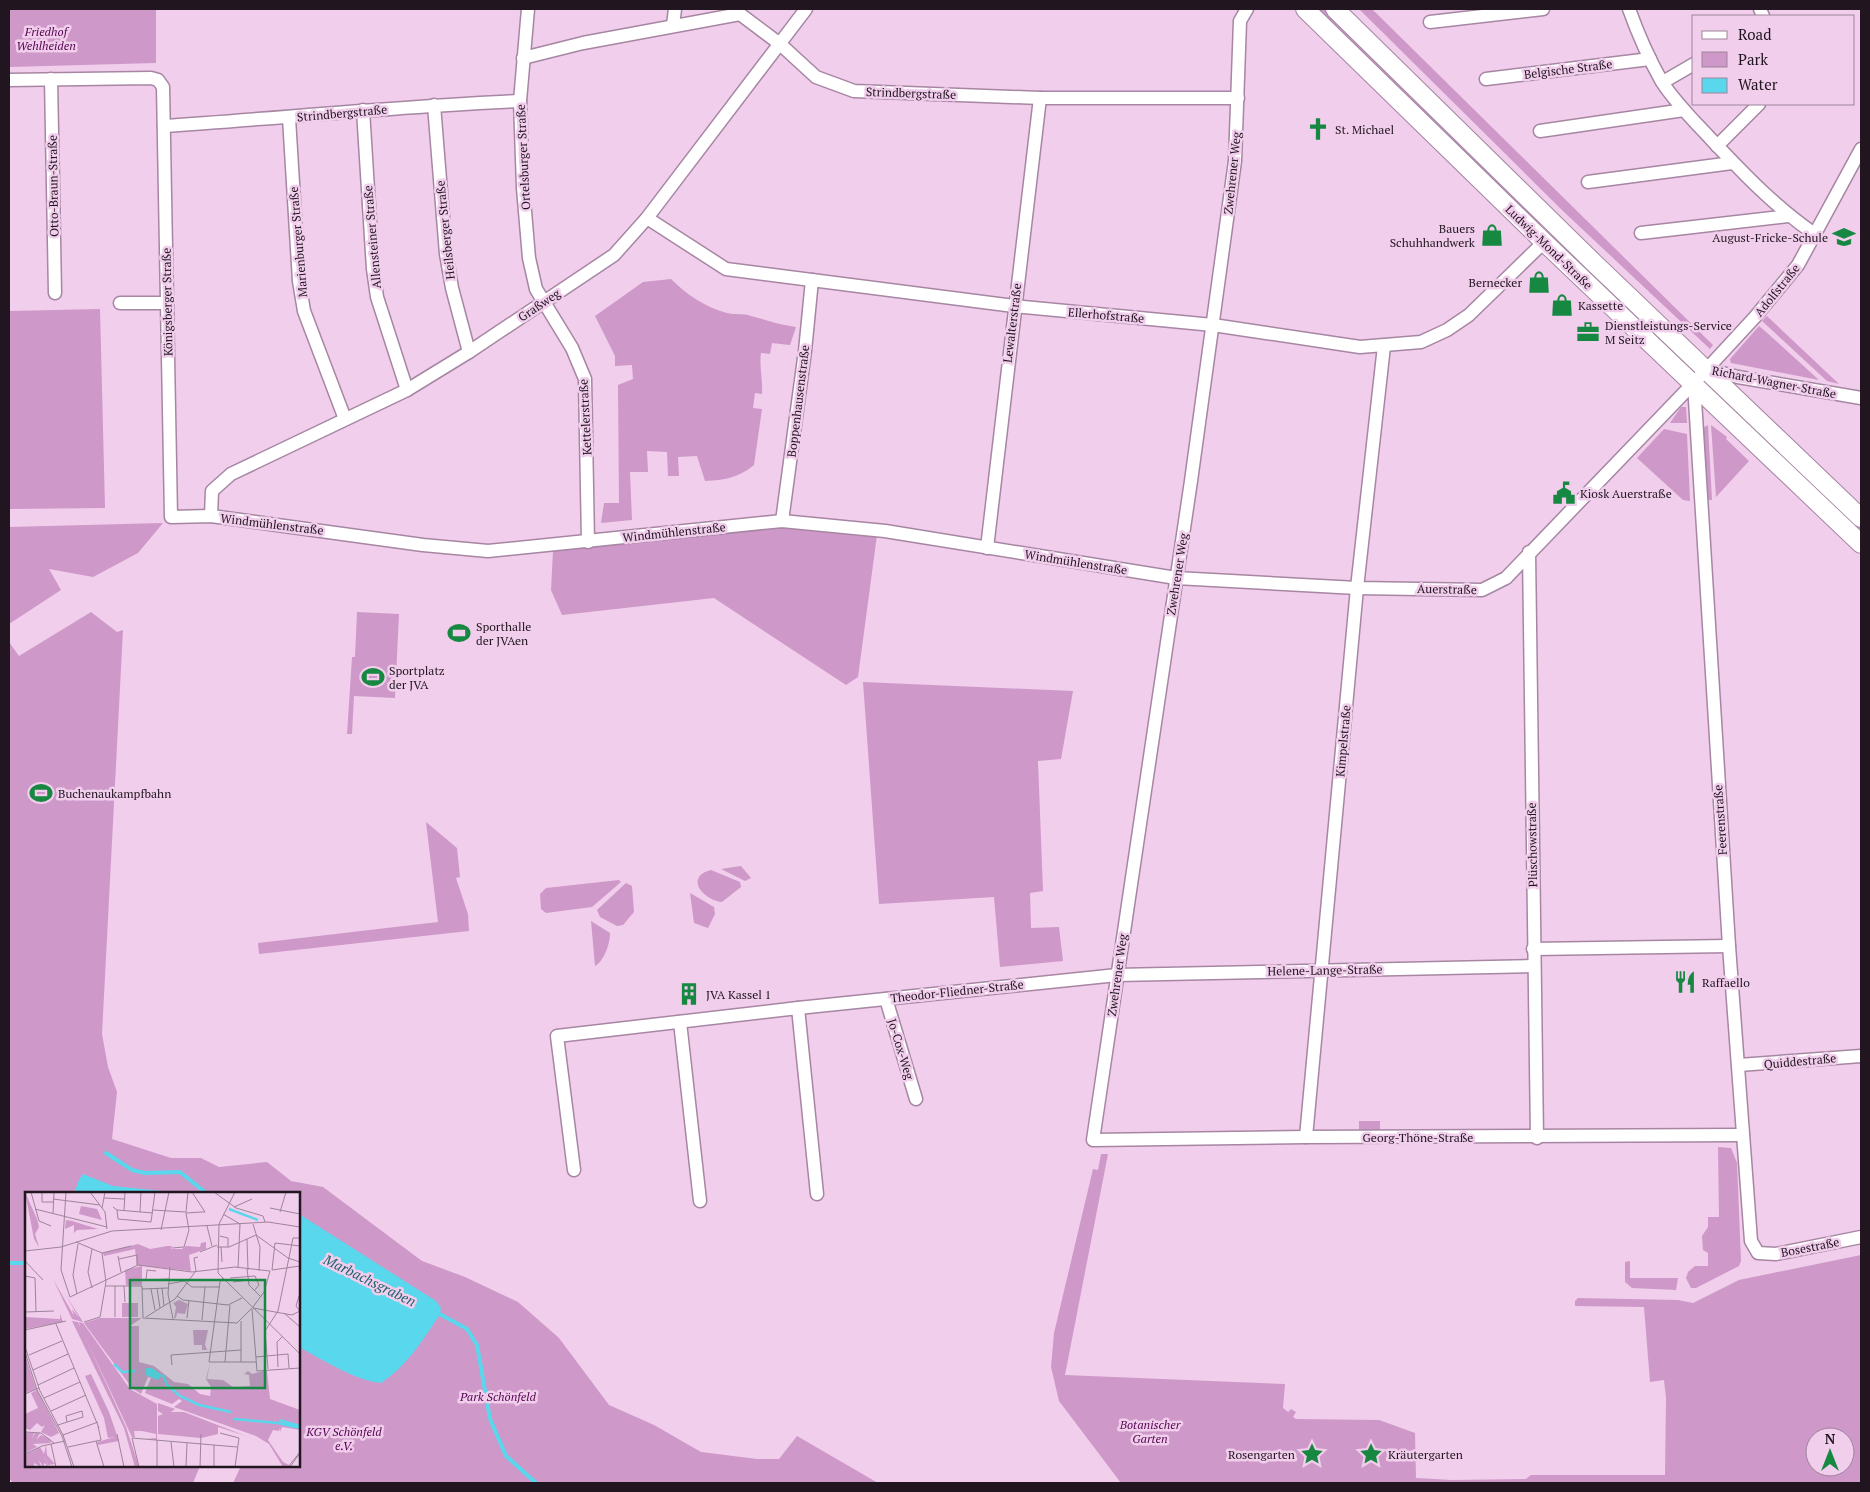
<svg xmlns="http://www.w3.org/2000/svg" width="1870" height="1492" viewBox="0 0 1870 1492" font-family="'PT Serif',serif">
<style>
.green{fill:#ce98c8;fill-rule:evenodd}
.water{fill:#59d7ec}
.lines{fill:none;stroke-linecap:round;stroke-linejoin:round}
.stream{stroke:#59d7ec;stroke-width:4}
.street-casing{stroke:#a686a3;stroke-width:15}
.secondary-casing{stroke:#a686a3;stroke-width:20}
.street{stroke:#fff;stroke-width:12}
.secondary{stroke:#fff;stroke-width:18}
.labels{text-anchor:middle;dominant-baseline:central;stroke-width:5;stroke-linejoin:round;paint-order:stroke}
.park-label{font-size:12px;font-style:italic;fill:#540451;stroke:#f1ceec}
.street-label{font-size:12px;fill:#211520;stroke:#f1ceec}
.poi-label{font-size:12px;fill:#211520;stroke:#f1ceec;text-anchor:start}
.water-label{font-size:14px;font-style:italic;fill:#1b616c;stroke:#f1ceec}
.inset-river{fill:none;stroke:#59d7ec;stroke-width:2.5}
.inset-road{fill:none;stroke:#9e849a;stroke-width:1}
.view{fill:#168841;fill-opacity:0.15;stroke:#168841;stroke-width:2.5}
.inset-edge{fill:none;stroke:#211520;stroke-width:2.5}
</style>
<rect width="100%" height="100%" fill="#f1ceec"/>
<!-- green -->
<g class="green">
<polygon points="9,9 156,9 156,63 9,67"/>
<polygon points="1314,9 1324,9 1541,222 1541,225 1537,226"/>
<polygon points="1359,9 1372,9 1713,345 1710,349 1563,211"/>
<polygon points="1551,234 1554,234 1695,368 1690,373 1551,239"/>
<path d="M671,279C687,295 705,307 727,313C735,315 743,313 751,316C767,320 780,325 796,327L790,345L772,343L770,354L761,353C759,367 763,379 762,394L755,393L753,408L762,409L754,465C738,478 725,480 705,481L697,456L678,457L679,476H668L667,452L647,451L648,472H630L632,520L601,523L604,503H619L618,385L633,379L632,365L615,366V356L595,316L643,282Z"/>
<polygon points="100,309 105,508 9,509 9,311"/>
<polygon points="1767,316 1839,384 1827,381 1762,321"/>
<polygon points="1759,326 1765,331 1819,380 1731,363 1730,359"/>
<polygon points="1733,404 1861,527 1861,533 1730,408"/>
<polygon points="1681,407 1686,407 1687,423 1670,423"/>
<polygon points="1708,425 1712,500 1705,500 1701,429"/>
<polygon points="1711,425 1727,437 1726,439 1749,461 1716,497"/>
<polygon points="1664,429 1687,434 1690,501 1683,500 1637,458"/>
<polygon points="163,523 138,553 93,577 49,569 61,590 9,624 9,527"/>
<polygon points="783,526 877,535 858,677 846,685 714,598 562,615 551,590 553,551"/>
<polygon points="91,612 117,632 123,630 102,1034 108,1067 117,1092 112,1139 171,1158 201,1158 219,1167 267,1162 291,1181 323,1187 422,1261 465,1277 518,1302 559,1338 609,1405 654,1425 701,1452 757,1459 779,1459 797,1436 878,1483 233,1483 241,1466 299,1466 299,1193 26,1193 26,1466 200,1466 193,1483 13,1483 9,1478 9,642 19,656"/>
<polygon points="357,612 399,614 395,698 354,696 352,734 347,734 352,657 355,657"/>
<polygon points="863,682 1073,691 1061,759 1038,761 1043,891 1030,893 1031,928 1059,927 1063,961 1000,967 994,897 879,904"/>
<polygon points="426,822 457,848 460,877 456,878 468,914 469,931 259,954 258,943 438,922"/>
<polygon points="741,866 751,878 745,881 721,869"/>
<path d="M711,870L740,882L741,887L722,902C703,900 684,877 711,870Z"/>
<polygon points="619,880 621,882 592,907 546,913 541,909 540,894 546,888"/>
<polygon points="626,883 632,886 634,912 623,925 617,926 600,917 597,910"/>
<polygon points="690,893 714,907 715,914 708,928 694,923"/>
<path d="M591,921L610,933C610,944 604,961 595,966Z"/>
<rect x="1359" y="1121" width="21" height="9"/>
<polygon points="1718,1147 1731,1148 1737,1163 1741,1261 1739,1266 1696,1288 1691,1288 1686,1278 1688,1272 1695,1266 1708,1266 1708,1253 1703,1250 1702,1236 1708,1227 1708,1217 1719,1217"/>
<path d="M1101,1154H1108L1065,1375L1285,1384L1283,1408L1288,1412L1291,1409L1296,1412L1293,1417L1296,1419L1379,1420L1415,1433L1416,1478L1452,1480L1526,1479L1531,1475H1665L1666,1398L1664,1380L1650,1382L1644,1307L1575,1306V1301L1578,1298L1678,1300L1693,1303L1739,1280L1861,1255V1483H1121L1059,1401L1051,1367L1054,1333L1093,1169L1098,1170ZM1815,1437H1845V1467H1815Z"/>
<polygon points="1630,1261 1630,1278 1678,1278 1676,1290 1632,1288 1625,1282 1625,1262"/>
</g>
<!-- water -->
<g class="water">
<polygon points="83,1174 113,1186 182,1193 74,1193 79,1180"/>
<path d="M299,1214L436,1301L441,1308L440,1314C424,1339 406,1367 381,1383C354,1380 323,1360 299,1347Z"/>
</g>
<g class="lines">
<!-- stream -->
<g class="stream">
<polyline points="106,1153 132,1170 145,1173 180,1172 206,1193"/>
<polyline points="9,1263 26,1263"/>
<polyline points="436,1312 467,1329 477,1345 490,1419 506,1456 536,1483"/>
</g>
<defs>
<g id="street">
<polyline points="528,9 520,101 523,188 529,258 536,289 572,348 585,379 588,542"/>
<polyline points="1247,9 1240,21 1235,161 1191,481 1093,1140 1306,1137 1743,1135"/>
<path d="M1629,9C1638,34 1649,59 1662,82C1675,102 1693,120 1709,137C1743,173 1775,207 1816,235"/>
<polyline points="1760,9 1763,16"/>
<polyline points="1430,22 1543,9"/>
<polyline points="673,25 675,9"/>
<polyline points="523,58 583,43 740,14 780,44 816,77 854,91 1040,98 1238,98"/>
<polyline points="51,79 55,293"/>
<polyline points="1486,79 1650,59"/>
<polyline points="9,80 151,78 158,80 163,87 171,517 211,516 423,545 488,551 782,521 885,531 1176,578 1357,588 1482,590 1506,578 1707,369 1738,377 1861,398"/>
<polyline points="1663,82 1694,64"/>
<polyline points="434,105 446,254 452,288 469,352"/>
<polyline points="363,110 373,269 377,297 407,390"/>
<polyline points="289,118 299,281 304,311 345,419"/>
<path d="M164,126C283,118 401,106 520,101"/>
<polyline points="1540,131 1684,110"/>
<polyline points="1717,146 1759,104"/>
<polyline points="1588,182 1732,163"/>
<polyline points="647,218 726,269 1014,306 1213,325 1360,347 1421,342 1447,330 1469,315 1544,242"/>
<polyline points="1641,233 1788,216"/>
<polyline points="120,303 167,303"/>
<polyline points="1707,369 1755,317 1798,265 1861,149"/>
<polyline points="1694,384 1729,946 1751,1241 1758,1253 1776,1254 1861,1237"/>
<polyline points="211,516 212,491 231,474 407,390 469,352 614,255 647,218 806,9"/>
<polyline points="782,521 805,351 812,280"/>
<polyline points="987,548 1040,98"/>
<polyline points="1529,552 1537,1138"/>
<polyline points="1533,949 1729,946"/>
<polyline points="886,999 916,1099"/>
<polyline points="798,1008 817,1194"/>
<polyline points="680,1022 700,1201"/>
<polyline points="1739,1065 1861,1056"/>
<polyline points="1306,1137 1357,588 1384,346"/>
<polyline points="574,1170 557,1036 798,1008 1117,975 1534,966"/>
</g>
<g id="secondary">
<polyline points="1305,9 1544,242 1861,544"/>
<polyline points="1335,9 1592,261 1861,518"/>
</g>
</defs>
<!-- street casing -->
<use href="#street" class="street-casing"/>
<!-- secondary casing -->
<use href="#secondary" class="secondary-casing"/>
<!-- street -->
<use href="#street" class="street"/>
<!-- secondary -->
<use href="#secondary" class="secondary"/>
</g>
<!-- icons -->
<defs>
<symbol id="church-bare" viewBox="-9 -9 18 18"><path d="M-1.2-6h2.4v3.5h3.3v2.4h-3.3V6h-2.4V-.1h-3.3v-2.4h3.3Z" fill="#168841" stroke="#f1ceec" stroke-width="2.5" paint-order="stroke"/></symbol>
<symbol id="shop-bare" viewBox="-9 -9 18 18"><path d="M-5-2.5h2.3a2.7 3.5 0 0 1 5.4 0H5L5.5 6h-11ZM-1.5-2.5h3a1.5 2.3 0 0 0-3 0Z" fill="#168841" stroke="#f1ceec" stroke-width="2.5" paint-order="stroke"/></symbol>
<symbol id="school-bare" viewBox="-9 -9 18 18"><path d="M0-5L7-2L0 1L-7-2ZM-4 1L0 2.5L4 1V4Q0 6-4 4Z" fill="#168841" stroke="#f1ceec" stroke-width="2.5" paint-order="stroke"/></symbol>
<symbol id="office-bare" viewBox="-9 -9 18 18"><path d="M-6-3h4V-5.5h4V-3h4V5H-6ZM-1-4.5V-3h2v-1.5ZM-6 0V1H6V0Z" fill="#168841" stroke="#f1ceec" stroke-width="2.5" paint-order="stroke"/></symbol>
<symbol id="civic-bare" viewBox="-9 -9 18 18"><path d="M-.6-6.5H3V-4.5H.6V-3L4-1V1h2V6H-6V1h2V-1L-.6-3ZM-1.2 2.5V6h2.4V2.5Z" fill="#168841" stroke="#f1ceec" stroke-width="2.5" paint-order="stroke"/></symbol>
<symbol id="stadium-bare" viewBox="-9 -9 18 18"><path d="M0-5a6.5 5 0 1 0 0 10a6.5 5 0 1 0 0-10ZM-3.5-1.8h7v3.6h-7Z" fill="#168841" stroke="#f1ceec" stroke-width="2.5" paint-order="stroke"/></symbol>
<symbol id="restaurant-bare" viewBox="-9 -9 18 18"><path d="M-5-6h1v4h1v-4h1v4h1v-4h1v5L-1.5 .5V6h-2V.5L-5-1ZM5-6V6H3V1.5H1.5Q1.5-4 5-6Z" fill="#168841" stroke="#f1ceec" stroke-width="2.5" paint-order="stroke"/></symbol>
<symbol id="building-bare" viewBox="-9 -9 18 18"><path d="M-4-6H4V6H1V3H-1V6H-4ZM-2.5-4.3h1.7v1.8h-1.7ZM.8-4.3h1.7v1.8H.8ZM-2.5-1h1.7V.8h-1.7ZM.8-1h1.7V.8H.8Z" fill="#168841" stroke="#f1ceec" stroke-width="2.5" paint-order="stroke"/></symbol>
<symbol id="sight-bare" viewBox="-9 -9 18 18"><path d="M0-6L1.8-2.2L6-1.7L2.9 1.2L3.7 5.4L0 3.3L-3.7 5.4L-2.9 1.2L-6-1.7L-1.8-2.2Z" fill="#168841" stroke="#f1ceec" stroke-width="2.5" paint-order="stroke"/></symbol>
</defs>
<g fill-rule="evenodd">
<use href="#church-bare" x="1302" y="113" width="32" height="32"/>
<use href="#shop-bare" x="1476" y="219" width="32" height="32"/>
<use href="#school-bare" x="1828" y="221" width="32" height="32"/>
<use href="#shop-bare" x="1523" y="266" width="32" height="32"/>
<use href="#shop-bare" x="1546" y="289" width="32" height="32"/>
<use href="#office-bare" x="1572" y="316" width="32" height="32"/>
<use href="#civic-bare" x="1548" y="477" width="32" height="32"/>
<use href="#stadium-bare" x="443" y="617" width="32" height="32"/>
<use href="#stadium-bare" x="357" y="661" width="32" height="32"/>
<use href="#stadium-bare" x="25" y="777" width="32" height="32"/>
<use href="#restaurant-bare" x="1669" y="966" width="32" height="32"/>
<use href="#building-bare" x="673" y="978" width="32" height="32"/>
<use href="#sight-bare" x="1296" y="1438" width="32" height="32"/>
<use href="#sight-bare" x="1355" y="1438" width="32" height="32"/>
</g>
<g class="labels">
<!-- park labels -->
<g class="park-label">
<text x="46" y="31">Friedhof<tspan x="46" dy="14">Wehlheiden</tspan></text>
<text x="498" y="1396">Park Schönfeld</text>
<text x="1150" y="1424">Botanischer<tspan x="1150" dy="14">Garten</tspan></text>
<text x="344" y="1431">KGV Schönfeld<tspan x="344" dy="14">e.V.</tspan></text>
</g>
<!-- street labels -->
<g class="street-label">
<text transform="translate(1568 69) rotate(-7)">Belgische Straße</text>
<text transform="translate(911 93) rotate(2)">Strindbergstraße</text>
<text transform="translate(342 113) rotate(-5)">Strindbergstraße</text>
<text transform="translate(523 157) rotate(-93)">Ortelsburger Straße</text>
<text transform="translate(1232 173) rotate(-84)">Zwehrener Weg</text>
<text transform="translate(53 186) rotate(-91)">Otto-Braun-Straße</text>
<text transform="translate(445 230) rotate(-96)">Heilsberger Straße</text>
<text transform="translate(372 237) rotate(-95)">Allensteiner Straße</text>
<text transform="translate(298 242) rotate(-95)">Marienburger Straße</text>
<text transform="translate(1549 247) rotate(44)">Ludwig-Mond-Straße</text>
<text transform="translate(1777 290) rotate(-51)">Adolfstraße</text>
<text transform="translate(167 302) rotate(-91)">Königsberger Straße</text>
<text transform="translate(539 305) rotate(-34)">Graßweg</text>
<text transform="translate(1106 315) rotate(5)">Ellerhofstraße</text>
<text transform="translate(1012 323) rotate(-83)">Lewalterstraße</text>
<text transform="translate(1774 382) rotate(11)">Richard-Wagner-Straße</text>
<text transform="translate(798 401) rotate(-83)">Boppenhausenstraße</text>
<text transform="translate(585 417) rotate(-93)">Kettelerstraße</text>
<text transform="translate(272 524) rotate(7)">Windmühlenstraße</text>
<text transform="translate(674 532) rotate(-6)">Windmühlenstraße</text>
<text transform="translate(1076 562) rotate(9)">Windmühlenstraße</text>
<text transform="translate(1177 574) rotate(-81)">Zwehrener Weg</text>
<text transform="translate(1447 589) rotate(1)">Auerstraße</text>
<text transform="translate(1343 741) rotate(-85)">Kimpelstraße</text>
<text transform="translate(1720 820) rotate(-94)">Feerenstraße</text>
<text transform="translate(1532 845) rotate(-91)">Plüschowstraße</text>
<text transform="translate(1325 970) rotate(-1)">Helene-Lange-Straße</text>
<text transform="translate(1117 975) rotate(-82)">Zwehrener Weg</text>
<text transform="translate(957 991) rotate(-6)">Theodor-Fliedner-Straße</text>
<text transform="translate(901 1049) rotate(73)">Jo-Cox-Weg</text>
<text transform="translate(1800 1061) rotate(-5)">Quiddestraße</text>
<text x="1418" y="1137">Georg-Thöne-Straße</text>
<text transform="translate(1810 1247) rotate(-11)">Bosestraße</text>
</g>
<!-- poi labels -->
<g class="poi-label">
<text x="1335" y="129">St. Michael</text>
<text x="1475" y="228" text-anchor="end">Bauers<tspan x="1475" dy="14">Schuhhandwerk</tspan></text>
<text x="1828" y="237" text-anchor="end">August-Fricke-Schule</text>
<text x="1522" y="282" text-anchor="end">Bernecker</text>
<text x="1578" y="305">Kassette</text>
<text x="1605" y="325">Dienstleistungs-Service<tspan x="1605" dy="14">M Seitz</tspan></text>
<text x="1580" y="493">Kiosk Auerstraße</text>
<text x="476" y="626">Sporthalle<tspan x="476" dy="14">der JVAen</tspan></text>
<text x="389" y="670">Sportplatz<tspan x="389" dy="14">der JVA</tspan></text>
<text x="58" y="793">Buchenaukampfbahn</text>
<text x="1702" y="982">Raffaello</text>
<text x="706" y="994">JVA Kassel 1</text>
<text x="1295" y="1454" text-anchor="end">Rosengarten</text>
<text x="1388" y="1454">Kräutergarten</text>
</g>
<!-- water labels -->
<g class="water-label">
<text transform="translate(370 1280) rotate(26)">Marbachsgraben</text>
</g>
</g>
<!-- overview -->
<g transform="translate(25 1192)">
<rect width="275" height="275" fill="#f1ceec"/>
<path d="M0,0L12,27L14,35L10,42L14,55L9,47ZM56,14L72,17L77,28L54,22ZM41,28L47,29L73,37L52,38L49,41V33L40,37ZM176,51L181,50V57L164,63L166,79L112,73L110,57L79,64L78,61L113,52L125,57L142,54H147L146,57H157L161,54L175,55ZM117,74V93H101L100,78ZM28,87L49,124L47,117L54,126L40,102L58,130L47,127ZM154,108L163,112L160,122L152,121L151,126H149L151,115L148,111ZM97,111H113V125H97ZM35,122L38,130L0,137V125L35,127ZM75,126H117L105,134H114V170L129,174L149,190L163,192L175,202L185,204L186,195L181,187L185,171L182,187L198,188L208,195L225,194L224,183L219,182L223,179L227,182L242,178L245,207L275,218V238L257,235L255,240V236L254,239L248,238L243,248L258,270L264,273L258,275L244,252L231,244L149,215L157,209L154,207L147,212L120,201L126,186L123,185L116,202L107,196L59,131ZM47,129L53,130L55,135L54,130L58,131L105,197L132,212V248L120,247L131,246V242L117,239H109L110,245H107L60,145L101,235L114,275H110L99,236ZM168,138H183L180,153L182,158H177V153H169ZM0,163L11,197L0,201ZM66,182L84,220L94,249L73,253L72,250L90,245L83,246L79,226L60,184ZM12,198L34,241L26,245L16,240L20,233L17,235L12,231L5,238L0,236V222L13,216L6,201ZM133,211L150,217L146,220H159L221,244L193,235V242L176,246L133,242V224L138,222L133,219ZM0,241H9L7,247L10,241H15L11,248L16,243L25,247L26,251L8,252L12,255L0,261ZM21,253L22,263L30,272L23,273L19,262L23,274L19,271L18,275L14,268L16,275L9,271V275H0V263L6,259L8,267L6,260L15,255L19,262Z" fill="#ce98c8"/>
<path d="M121,176H127L137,183L133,188L121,183Z" fill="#59d7ec"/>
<path class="inset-river" d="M204,17L233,28M89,172L97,180L111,179M138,183L142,193L155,204L174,213L206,220M209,227L252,231M254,228L275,234M253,231L275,236"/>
<path class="inset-road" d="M6,0L14,29L26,34M17,0V10H28M41,0L36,78L45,105L113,73L167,80L210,75L245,79L239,100L228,115M65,0L80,20L82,37M167,0L180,20H177M189,0L211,16L238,24L240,30M210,0L194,32L193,81L275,162M79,6L99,7M28,7L75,13M88,15L92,18L128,21M209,15L227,7M77,16L80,0M245,16L275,22M10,17L82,35M92,18L93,27L126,30L130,0M128,18L161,20L163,0M99,19L100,0M115,20L116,0M255,20L261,0M28,22L29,0M198,22L215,32L213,76M228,32L235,55L234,79M182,34L187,54M136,38L144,0M231,43L263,66L275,70M195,44L203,46V55M222,47L223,78M51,50L77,61L106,54M275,54L250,51L247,78L275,74M192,55H204L231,43M196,55L197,70M147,56L159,55L164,38L161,21L177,20M0,59L36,55L87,39L243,30L275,35M175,60L192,53M93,64L96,80M94,67L112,63V73M0,69L18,88M145,75L143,102L148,127M222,77L224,93L236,105M171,79L169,66L173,65M0,84L10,86L11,120M198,86L195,90L184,170H231M205,86L230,84L234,93L229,99M119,88L144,87M121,88L122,78L131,79M208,90L223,88M143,92L159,89L167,95H195M81,94H117L118,126L212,131L227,116M99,94L100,110M67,96L63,80L67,57M132,96L135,116M137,96L139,114M117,97L143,96M126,97L130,118M275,101L271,114L275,119M52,102L48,83L53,52M152,104L158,108L203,113L217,106M228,116L267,123L275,119M227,117L232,179L275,176M0,120L29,119M259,121L275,135M90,125V94M121,125L150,107L170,80M162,126L164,108M177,128L180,95M216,129V170M59,130L75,125L81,90L77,61M31,132L74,236M0,138L41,129M0,155L15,199L38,243L49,275M0,160L12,198L37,244L47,275M4,163L37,149M231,165L263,162L264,176M200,170L205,113M147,173L146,163L216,158M253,175L252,150L258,144M243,177L240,139L253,119L268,46H275M8,178L43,162M13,193L49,176M0,202L14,196M19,206L55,190M26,219L61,203M33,233L58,225L57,219L41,224L42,230M0,240L16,241L29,251M195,241L214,246L210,275M92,242L99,275M38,243L73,230M71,249L79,275M146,250L149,275M26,252L31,275M43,255L76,248L73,234M0,262L17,254L40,249M114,275L107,246L212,255M132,275V248M161,275L162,251M175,275L176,242M189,275V253M263,275L275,260M265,275L275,261"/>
<path class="view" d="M105,88H240V196H105Z"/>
<rect width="275" height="275" class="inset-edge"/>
</g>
<!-- border -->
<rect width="1870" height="1492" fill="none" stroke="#211520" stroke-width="20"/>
<!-- legend -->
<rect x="1692" y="15" width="162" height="90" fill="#f1ceec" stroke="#9e849a"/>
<rect x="1702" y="31" width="25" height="8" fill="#ffffff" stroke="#9e849a"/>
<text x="1738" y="40" font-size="15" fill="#211520">Road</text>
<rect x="1702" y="52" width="25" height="15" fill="#ce98c8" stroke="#9e849a"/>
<text x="1738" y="65" font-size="15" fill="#211520">Park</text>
<rect x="1702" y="78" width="25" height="15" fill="#59d7ec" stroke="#9e849a"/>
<text x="1738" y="90" font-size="15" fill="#211520">Water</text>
<!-- north arrow -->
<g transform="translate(1830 1452)"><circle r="24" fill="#f1ceec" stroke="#9e849a"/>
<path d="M0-4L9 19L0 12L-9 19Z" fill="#168841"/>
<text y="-8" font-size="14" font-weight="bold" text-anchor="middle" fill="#211520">N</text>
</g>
</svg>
